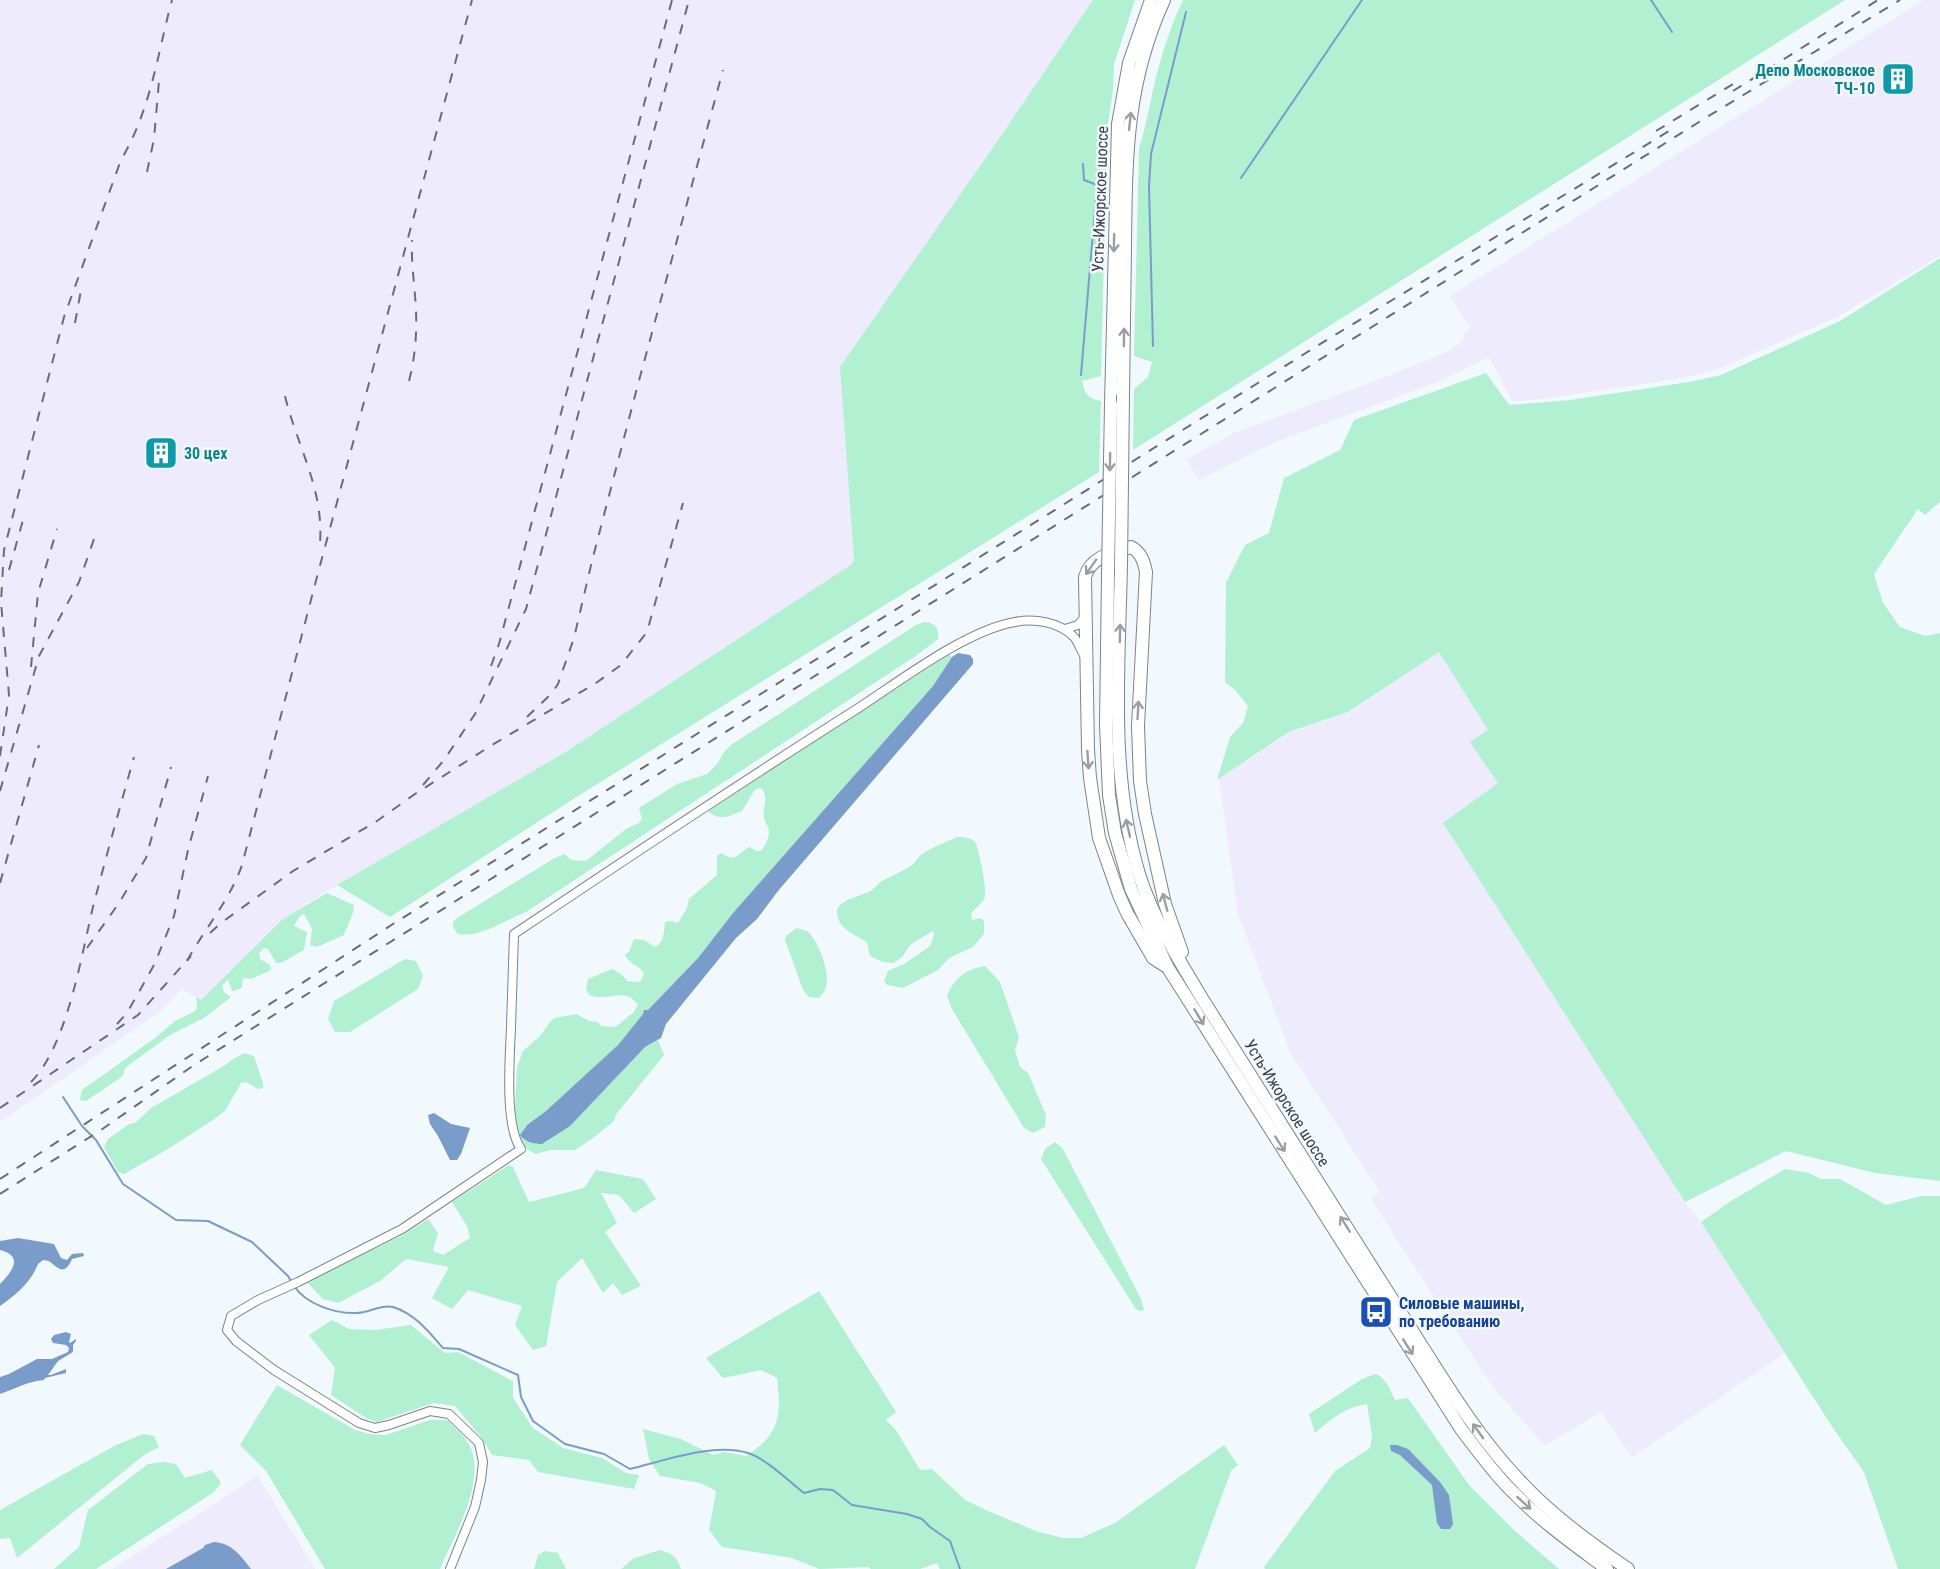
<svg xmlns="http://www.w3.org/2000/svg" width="1940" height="1569" viewBox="0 0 1940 1569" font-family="'Roboto Condensed',sans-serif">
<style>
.industrial{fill:#edebfc}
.green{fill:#b1f0d1}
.water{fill:#799ccb}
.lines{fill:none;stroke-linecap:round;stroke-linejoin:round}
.stream{stroke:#799ccb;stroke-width:2}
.street-casing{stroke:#7c838b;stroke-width:10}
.secondary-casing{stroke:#7c838b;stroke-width:14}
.street{stroke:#fff;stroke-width:8}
.secondary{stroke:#fff;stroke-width:12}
.rail{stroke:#6a6e73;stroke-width:2;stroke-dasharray:10 10;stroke-linecap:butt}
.secondary-bridge-casing{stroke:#7c838b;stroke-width:14;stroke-linecap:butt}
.secondary-bridge{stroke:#fff;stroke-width:12}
.oneway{stroke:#9c9ea0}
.labels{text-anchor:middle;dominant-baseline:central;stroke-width:5;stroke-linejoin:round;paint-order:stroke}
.culture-label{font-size:16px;font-weight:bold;fill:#0d838f;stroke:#f1f8fe;text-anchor:end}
.street-label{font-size:16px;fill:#3a3d41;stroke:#f1f8fe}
.transit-label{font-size:16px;font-weight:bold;fill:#164399;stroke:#f1f8fe;text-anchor:start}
</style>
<rect width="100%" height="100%" fill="#f1f8fe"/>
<!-- industrial -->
<g class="industrial">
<polygon points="0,0 1093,0 992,149 852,564 564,753 332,888 283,919 201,1000 182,989 161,1011 0,1122"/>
<polygon points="1924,0 1940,0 1940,256 1839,316 1716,370 1688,377 1570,395 1513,402 1489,357 1440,381 1275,442 1198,480 1187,459 1234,433 1383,378 1449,351 1465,339 1463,334 1471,329 1450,296"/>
<polygon points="1439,652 1488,730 1498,784 1443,823 1685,1202 1701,1222 1787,1352 1632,1457 1601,1412 1545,1446 1492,1386 1381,1215 1371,1198 1380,1192 1290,1052 1238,914 1219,779 1289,733 1349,712"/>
<polygon points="258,1476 315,1569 112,1569"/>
</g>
<!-- green -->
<g class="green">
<path d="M1093,0H1135L1114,64L1113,89L1107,131L1101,376L1082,381C1085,394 1087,398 1101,401L1099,472L578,796L390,917L337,885L564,753L852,564L854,559L840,367L992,149Z"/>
<path d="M1183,0H1845L1133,450L1134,389L1148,377L1152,362L1134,356L1139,148C1148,121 1151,93 1159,66C1165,44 1173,21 1183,0Z"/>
<polygon points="1940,258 1940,502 1925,515 1918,509 1874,574 1883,603 1900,627 1925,636 1940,633 1940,1181 1875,1173 1786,1151 1685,1202 1443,823 1498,783 1470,742 1488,730 1439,652 1348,712 1289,732 1217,780 1230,737 1243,723 1248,706 1235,690 1225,682 1226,583 1245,545 1269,533 1284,478 1340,450 1354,420 1486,373 1509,405 1570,400 1689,382 1721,375 1840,321"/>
<path d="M924,622C936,623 939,628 938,639L917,655L526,912C505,920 481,938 458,934L453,927V922L457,918L553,859L564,854L572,860L586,861L626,829L639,823L642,819L639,808L677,784L707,774L717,764L724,752L731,745L916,625Z"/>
<path d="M949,653L952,657L933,686L733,913L698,958L648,1010H644L643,1014L618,1045L546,1111L524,1127L523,1139L537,1144L546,1142L645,1047L658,1040L664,1055L617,1113L614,1121L593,1138L575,1150H550L536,1154L527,1149L519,1140L515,1111L517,1067L523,1051L540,1036L551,1021L555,1018L577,1014L589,1021L598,1022L601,1026L615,1027L633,1013L638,1005C624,985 609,1003 589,995L586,988L588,979L612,969L621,974L627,981L640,982L644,974C640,964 628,965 625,954L629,952L634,939L644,940L655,947C664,943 664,931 665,922L670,921L678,923L687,908L689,899L717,875V856L721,853C738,863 736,854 749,847L757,851H761C765,845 769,839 769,832C769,827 765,823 764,818C762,807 769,798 762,789L758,788L754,791L742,811C728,816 720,822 708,811L942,654Z"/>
<path d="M957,837C962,837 971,837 975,842C979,848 987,890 985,897C982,905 974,908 971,915L972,920L980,918L984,921V934L973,947L949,958L938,970L903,988L887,985L884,981L888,971L904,964L930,946L934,936L933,931L911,944L902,957L893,963L883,962L870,956L867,942C856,936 835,927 837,910C839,900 864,895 872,890C876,887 878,883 882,881C892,876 902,871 911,866C915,864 916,859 920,856C926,850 948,841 957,837Z"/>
<polygon points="327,893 354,905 353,913 344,935 317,947 310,945 312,929 304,914 299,917 294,926 307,932 304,950 281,963 276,963 268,949 264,948 259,953 260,959 270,965 271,970 251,979 243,978 242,987 237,990 232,991 228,979 222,986 224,992 231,997 204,1018 170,1035 125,1068 123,1076 86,1101 80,1100 82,1090 155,1038 175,1021 195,1011 197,1007 196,997 201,1000 283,919"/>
<path d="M797,928C799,929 805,930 807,931C819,940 832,977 825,990C824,993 821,995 819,998L809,997L803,990L785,940L786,936Z"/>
<polygon points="405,959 416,961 423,976 418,989 350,1032 335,1032 328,1019 334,1001"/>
<path d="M985,966L1000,982L1019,1037L1015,1050L1020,1067L1028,1073L1046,1115L1045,1127L1033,1133L1024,1128L952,1009L947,996C954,978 966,969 985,966Z"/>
<polygon points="244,1053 254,1056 263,1083 263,1088 258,1089 246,1082 241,1083 225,1111 213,1120 168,1149 124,1174 118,1172 104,1147 108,1139 129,1124 135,1123 151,1108 224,1066 233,1059"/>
<polygon points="1055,1142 1063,1149 1141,1299 1144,1310 1140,1311 1136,1309 1041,1159 1045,1149"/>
<polygon points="509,1165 513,1167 529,1202 584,1188 596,1170 643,1179 656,1199 634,1213 619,1195 601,1193 617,1223 605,1232 641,1286 622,1295 613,1283 603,1293 582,1258 557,1282 546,1346 533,1350 515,1325 522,1306 468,1290 452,1309 432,1298 449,1267 406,1259 380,1281 338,1303 323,1299 307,1282 403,1235 428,1219 438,1233 433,1251 443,1255 470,1238 467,1226 452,1202"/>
<polygon points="1785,1169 1809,1173 1821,1179 1840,1179 1886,1205 1921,1196 1940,1196 1940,1569 1898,1569 1864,1472 1831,1425 1701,1222 1731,1201"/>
<path d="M819,1291L896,1412L886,1420L896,1430L920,1470L932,1469L965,1500L986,1510L1036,1531L1063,1538H1081L1115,1523L1224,1445L1238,1465L1231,1471L1195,1569H940L937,1563L920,1569H871L868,1567L819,1569L792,1558L722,1547L709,1530L716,1491L700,1483L660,1476L649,1459L643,1429L681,1439L713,1455L724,1452L746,1456C779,1435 782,1417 777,1378L761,1370L723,1378L706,1358Z"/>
<polygon points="332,1320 349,1329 375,1330 411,1325 445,1353 458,1352 513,1381 513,1398 533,1428 563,1448 602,1458 626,1473 639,1475 634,1489 538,1472 529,1460 492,1455 482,1438 455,1406 434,1403 377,1422 366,1418 331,1395 335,1368 309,1335"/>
<path d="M1375,1374C1386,1377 1390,1390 1395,1400L1408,1398L1469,1485L1514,1530L1559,1569H1265L1264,1567L1335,1471L1370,1448L1372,1436L1367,1404C1345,1407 1331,1419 1315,1433L1309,1414L1362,1379Z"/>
<path d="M277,1385L355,1430L370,1434L386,1435L430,1420H447C455,1428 468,1438 471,1449C485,1484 454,1536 440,1569H325L266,1471L240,1445Z"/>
<polygon points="143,1434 154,1436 159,1447 144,1455 17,1558 10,1538 0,1539 0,1510 114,1446"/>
<polygon points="163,1462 176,1464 185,1478 212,1470 221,1483 214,1492 96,1569 54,1569 79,1547 88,1510 148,1464"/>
<path d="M660,1550C672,1553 677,1557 681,1569H621L634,1558Z"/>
<polygon points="545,1551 558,1553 566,1569 534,1569 538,1555"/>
</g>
<!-- water -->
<g class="water">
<path d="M958,653L970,655L973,659V664L778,891L757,919L736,938L666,1024L661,1038L645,1047L570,1126L542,1144C534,1144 525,1142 520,1135L527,1125L546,1111L618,1045L643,1014L644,1010H648L698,958L733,913L933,686L952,657Z"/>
<polygon points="434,1113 451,1124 470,1128 461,1154 457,1160 450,1160 438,1136 430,1124 428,1115"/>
<path d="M18,1238L54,1244L61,1258L67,1260L72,1254L83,1253L84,1256L72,1259C65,1275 60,1270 49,1261L43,1260L38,1264C31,1282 16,1295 0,1306V1284C11,1273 25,1256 0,1250V1241Z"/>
<path d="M66,1332L71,1334L69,1342L70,1343L76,1339V1341L73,1345V1352L58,1361L48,1375H51L66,1369V1373L45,1378L44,1380C28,1381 15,1389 0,1394V1377L9,1374L37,1359H52L68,1352L69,1348L66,1345L53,1343L51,1339L54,1335Z"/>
<polygon points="1390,1445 1397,1445 1408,1449 1440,1482 1449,1495 1453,1524 1450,1529 1441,1529 1437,1523 1432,1485 1400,1455 1391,1451"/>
<path d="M214,1542C232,1543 241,1556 251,1569H166L203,1548L205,1545Z"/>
</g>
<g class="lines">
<!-- stream -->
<g class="stream">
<polyline points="1651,0 1672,32"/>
<polyline points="1241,178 1362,0"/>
<polyline points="1153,346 1149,186 1151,154 1186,12"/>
<polyline points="1081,375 1097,185 1084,180 1083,164"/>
<polyline points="63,1097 82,1126 96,1140 123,1184 176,1220 208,1221 252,1242 288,1276 291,1281"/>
<path d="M294,1286C306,1304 335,1314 356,1313C368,1313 382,1304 393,1307C415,1314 428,1331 443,1348L459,1349L518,1375L521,1397L533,1421L565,1444L604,1454L630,1469C663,1461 714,1442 748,1453C765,1458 790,1482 804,1493L820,1489L833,1490L852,1505L907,1514L922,1519L930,1527L950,1541L960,1569"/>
</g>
<defs>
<g id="street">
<polyline points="1065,629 1078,625 1085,617"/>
<path d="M450,1569L475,1507L481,1480L483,1462L479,1443L449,1414L430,1411L389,1425L375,1428L359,1423L274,1370L236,1341L227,1330L231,1316L258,1300L298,1282L402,1229L521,1149C504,1126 510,1056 511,1027C512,996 513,965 514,934C629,857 743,781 860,707C901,680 967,630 1015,622C1034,618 1060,622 1074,637C1079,643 1081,651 1085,657"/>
</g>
<g id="secondary">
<path d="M1123,395C1124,345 1124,295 1125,245C1126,156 1126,83 1164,0"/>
<polyline points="1111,404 1118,124 1129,63 1151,0"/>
<path d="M1121,565C1119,668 1109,774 1139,874C1153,919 1179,960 1203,1000C1234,1050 1266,1099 1297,1149C1336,1210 1374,1271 1413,1332C1446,1384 1477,1436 1519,1480C1550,1514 1590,1543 1628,1569"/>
<path d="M1108,574L1106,725L1109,795L1115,833L1131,889L1168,968L1461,1429C1478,1451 1494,1474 1514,1493C1542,1522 1575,1545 1607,1569"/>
<path d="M1167,967L1153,958L1127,913L1119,895L1099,838L1090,778L1088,750L1085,577C1091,556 1112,553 1131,547C1141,552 1144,562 1146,572L1138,726L1140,781L1145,814L1165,904L1182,952"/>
</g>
</defs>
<!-- street casing -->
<use href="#street" class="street-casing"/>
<!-- secondary casing -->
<use href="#secondary" class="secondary-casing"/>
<!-- street -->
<use href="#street" class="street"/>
<!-- secondary -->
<use href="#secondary" class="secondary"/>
<!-- rail -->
<g class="rail">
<polyline points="1733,91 1878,0"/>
<polyline points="1656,131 1738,81"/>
<polyline points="147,172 154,139 159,81"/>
<polyline points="75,323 81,290"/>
<path d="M409,381C415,358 417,334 416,311C415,287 411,264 412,240"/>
<path d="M285,396C297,446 324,489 320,543"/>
<polyline points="9,570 23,520"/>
<polyline points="491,666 499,644 672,0"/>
<polyline points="31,667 38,593 57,529"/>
<polyline points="527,717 551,694 558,684 574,638 592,561 637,388 723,70"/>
<path d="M0,756L9,695L1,602L4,550L64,317L121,160C151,109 157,56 172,0"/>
<polyline points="423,785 444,760 475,714 526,609 689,0"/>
<polyline points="0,791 39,656 79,582 94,539"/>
<polyline points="0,883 39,745"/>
<polyline points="210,933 221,923 293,871 377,821 415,794 492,745 596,683 621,665 647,632 683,503"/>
<polyline points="87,948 119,903 146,858 171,767"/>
<path d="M187,961C205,928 230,900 242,865L318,573L472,0"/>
<polyline points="117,1024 127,1013 144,983 155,963 174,916 188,850 208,776"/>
<path d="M31,1082C67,1046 81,957 93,907C106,857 120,807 134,757"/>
<polyline points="0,1108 138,1015 191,956"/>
<polyline points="0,1179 393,924 1317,346 1669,131"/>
<polyline points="0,1194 101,1130 194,1065 1707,117 1900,0"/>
</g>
<defs>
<g id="secondary-bridge">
<polyline points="1121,565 1123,395"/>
<polyline points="1108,574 1111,404"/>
</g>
</defs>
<!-- secondary-bridge casing -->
<use href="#secondary-bridge" class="secondary-bridge-casing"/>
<!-- secondary-bridge -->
<use href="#secondary-bridge" class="secondary-bridge"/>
</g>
<!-- one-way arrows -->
<defs><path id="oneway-shaft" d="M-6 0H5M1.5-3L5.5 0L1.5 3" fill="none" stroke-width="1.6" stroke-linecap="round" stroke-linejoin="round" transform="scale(1.5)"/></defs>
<g class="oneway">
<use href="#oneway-shaft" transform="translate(1130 121) rotate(-84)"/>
<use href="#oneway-shaft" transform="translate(1114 243) rotate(91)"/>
<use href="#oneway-shaft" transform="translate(1124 337) rotate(-89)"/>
<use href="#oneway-shaft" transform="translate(1110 462) rotate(91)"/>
<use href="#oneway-shaft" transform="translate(1091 567) rotate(125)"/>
<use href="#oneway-shaft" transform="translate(1120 633) rotate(-89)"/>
<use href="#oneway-shaft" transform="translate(1138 710) rotate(-87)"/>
<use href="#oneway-shaft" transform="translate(1088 760) rotate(86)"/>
<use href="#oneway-shaft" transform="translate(1128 828) rotate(-103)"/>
<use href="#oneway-shaft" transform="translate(1165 902) rotate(-105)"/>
<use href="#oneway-shaft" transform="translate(1199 1017) rotate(59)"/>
<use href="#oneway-shaft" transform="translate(1280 1144) rotate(57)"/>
<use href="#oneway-shaft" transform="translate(1345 1224) rotate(-122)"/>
<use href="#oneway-shaft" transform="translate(1408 1347) rotate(58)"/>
<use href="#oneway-shaft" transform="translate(1478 1431) rotate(-126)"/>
<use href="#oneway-shaft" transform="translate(1524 1503) rotate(42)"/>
</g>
<!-- icons -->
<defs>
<symbol id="building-square" viewBox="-11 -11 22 22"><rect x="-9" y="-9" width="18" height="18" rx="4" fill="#0f9aa8" stroke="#f1f8fe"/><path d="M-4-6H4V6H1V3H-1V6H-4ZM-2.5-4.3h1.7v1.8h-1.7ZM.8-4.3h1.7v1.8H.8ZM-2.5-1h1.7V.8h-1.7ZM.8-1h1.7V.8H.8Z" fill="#fff"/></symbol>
<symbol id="bus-square" viewBox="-11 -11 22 22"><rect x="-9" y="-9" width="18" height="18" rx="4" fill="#1a4fb4" stroke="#f1f8fe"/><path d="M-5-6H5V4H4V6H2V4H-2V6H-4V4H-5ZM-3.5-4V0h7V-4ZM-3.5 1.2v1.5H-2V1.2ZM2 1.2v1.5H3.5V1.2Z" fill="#fff"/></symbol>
</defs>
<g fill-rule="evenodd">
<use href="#building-square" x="1879" y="60" width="38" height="38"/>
<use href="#building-square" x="142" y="434" width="38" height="38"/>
<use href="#bus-square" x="1357" y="1293" width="38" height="38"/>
</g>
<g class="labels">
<!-- culture labels -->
<g class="culture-label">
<text x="1875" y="70">Депо Московское<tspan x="1875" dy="18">ТЧ-10</tspan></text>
<text x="184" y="453" text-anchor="start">30 цех</text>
</g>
<!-- street labels -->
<g class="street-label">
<text transform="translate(1100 199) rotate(-88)">Усть-Ижорское шоссе</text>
<text transform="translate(1287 1103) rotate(58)">Усть-Ижорское шоссе</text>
</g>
<!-- transit labels -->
<g class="transit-label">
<text x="1399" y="1303">Силовые машины,<tspan x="1399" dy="18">по требованию</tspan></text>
</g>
</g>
</svg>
